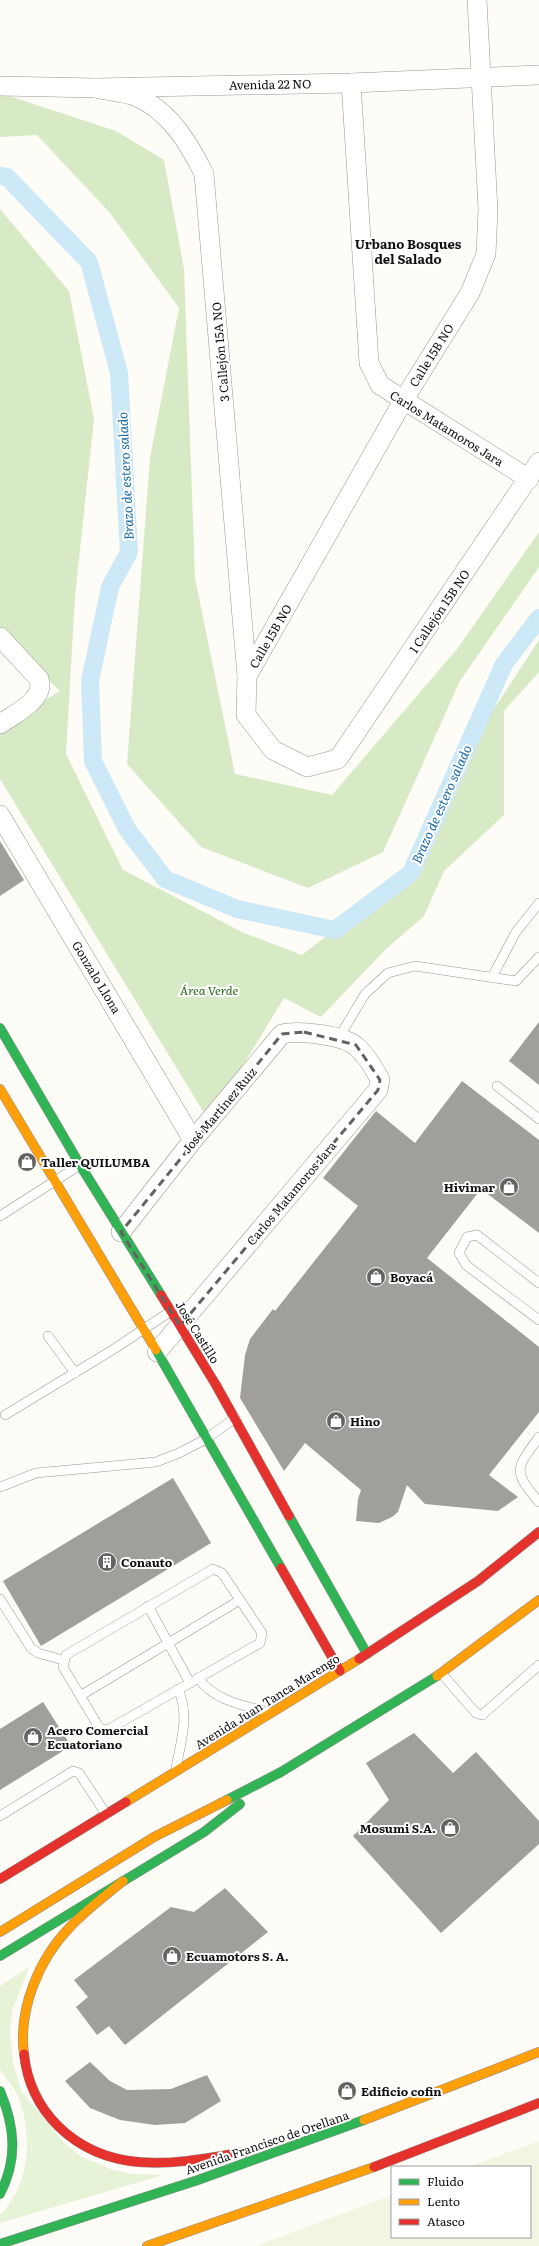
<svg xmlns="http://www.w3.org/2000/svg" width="539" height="2246" viewBox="0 0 539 2246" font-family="Literata,serif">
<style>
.green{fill:#e7f3d7}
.forest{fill:#d8eac5}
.pitch{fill:#f0f6e1}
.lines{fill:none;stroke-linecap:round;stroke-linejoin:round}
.canal{stroke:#cde8f7;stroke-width:18}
.building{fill:#a19f9c}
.lane-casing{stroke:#979795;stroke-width:10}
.street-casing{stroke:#979795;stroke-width:20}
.fast-casing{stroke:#8e8d8b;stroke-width:10}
.slow-casing{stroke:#8e8d8b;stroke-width:10}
.jam-casing{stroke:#8e8d8b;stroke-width:10}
.lane{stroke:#fffffe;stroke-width:9}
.street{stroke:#fffffe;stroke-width:19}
.fast{stroke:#30b455;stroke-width:9}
.slow{stroke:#ff9f0a;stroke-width:9}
.jam{stroke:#e5322d;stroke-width:9}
.marked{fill:none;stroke:#646362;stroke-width:3;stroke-dasharray:8 5;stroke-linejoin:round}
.labels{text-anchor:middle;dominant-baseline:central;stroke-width:4;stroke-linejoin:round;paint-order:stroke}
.street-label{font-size:12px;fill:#111;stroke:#fff}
.park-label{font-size:12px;font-style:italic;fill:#2f6b1f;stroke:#fff}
.poi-label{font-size:12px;font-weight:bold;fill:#111;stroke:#fff;text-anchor:start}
.neighbourhood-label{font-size:13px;font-weight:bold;fill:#111;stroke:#fff}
.water-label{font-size:13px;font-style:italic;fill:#1768a6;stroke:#fff}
</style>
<rect width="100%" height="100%" fill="#fdfcf7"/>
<!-- green -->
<path class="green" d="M29,1967L12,2011L10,2032L13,2063L22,2092L65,2144L82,2157L113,2170L132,2174L163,2175L0,2223V2215C30,2185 34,2132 17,2094C13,2085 4,2077 0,2069C0,2062 0,1998 0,1986Z"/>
<!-- forest -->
<g class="forest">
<polygon points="3,94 116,131 164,160 184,269 195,578 235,774 332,795 457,649 539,532 539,567 460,681 383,852 308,888 201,847 127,764 150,458 179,308 110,213 37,135 0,137 0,95"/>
<polygon points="0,209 69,291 94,419 75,596 66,754 123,870 244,933 302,955 419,864 464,755 539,640 539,672 504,711 504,815 444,871 424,916 386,949 321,1017 284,998 209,1121 0,779 0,727 60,691 0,635"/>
</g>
<!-- pitch -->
<polygon class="pitch" points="539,2141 539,2246 256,2246 392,2195 392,2237 530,2237 530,2167 468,2167"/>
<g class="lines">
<!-- canal -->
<polyline class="canal" points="0,176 7,177 89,262 119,373 129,552 110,587 90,681 93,761 127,829 165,879 237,909 335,930 411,873 504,664 539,618"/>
</g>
<!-- building -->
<g class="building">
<polygon points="0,841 24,880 0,896"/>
<polygon points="539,1022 539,1085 509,1061"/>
<polygon points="462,1081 539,1140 539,1233 481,1189 427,1258 539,1347 539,1412 489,1475 518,1497 498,1511 425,1504 407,1485 398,1512 392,1517 379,1523 356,1521 358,1499 361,1490 305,1443 284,1471 240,1398 245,1355 250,1339 273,1309 275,1311 358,1206 323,1178 376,1111 415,1143"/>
<polygon points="173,1478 211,1543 41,1646 3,1581"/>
<polygon points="43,1702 71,1746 0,1790 0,1729"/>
<polygon points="414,1733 453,1773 476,1752 539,1821 539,1844 441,1933 353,1836 389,1800 366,1763"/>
<polygon points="225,1888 268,1932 125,2045 109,2026 97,2035 76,2007 88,1997 74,1980 171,1907 194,1912"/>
<polygon points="90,2062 110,2081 127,2090 171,2089 207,2075 221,2101 185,2123 155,2125 120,2120 90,2108 65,2081"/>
</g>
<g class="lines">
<defs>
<g id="lane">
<polyline points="492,977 516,932 539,903"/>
<polyline points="338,1039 365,994 388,973 415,966 516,981 539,957"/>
<polyline points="497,1086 539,1119"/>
<polyline points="0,1216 80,1165"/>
<polyline points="539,1283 477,1235 467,1237 459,1253 466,1265 539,1320"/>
<polyline points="48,1336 75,1373"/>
<polyline points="5,1415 114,1349 171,1311"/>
<path d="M539,1437C516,1469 512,1470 539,1502"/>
<polyline points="0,1487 36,1473 156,1462 179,1453 206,1439 235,1418"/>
<polygon points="213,1569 222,1573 262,1633 260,1643 109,1729 100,1729 63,1667 66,1655"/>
<polyline points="0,1599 31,1648 38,1653 63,1660"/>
<polyline points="148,1606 190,1683"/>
<polyline points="441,1673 476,1713 482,1715 539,1665"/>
<path d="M198,1678C215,1701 242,1705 268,1712"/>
<polyline points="80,1696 240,1600"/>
<path d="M176,1768C181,1741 190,1715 178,1689"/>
<polyline points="0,1816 73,1771 79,1773 106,1814"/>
</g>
<g id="street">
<polyline points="351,83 369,363 380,385 529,479"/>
<polyline points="0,86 96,88 351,83 539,75"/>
<path d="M96,88C108,91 123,92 135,96C169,110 189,143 204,174L247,676L246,715L273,750L307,767L338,759L539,462"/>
<path d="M0,637L39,679C46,700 14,714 0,724"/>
<polyline points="247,676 403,401 470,293 486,254 488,210 477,0"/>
<polyline points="0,815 193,1140"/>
<path d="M121,1232L193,1140L282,1034C298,1030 344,1035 357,1047C367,1056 374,1068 380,1080L378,1090L157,1352"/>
</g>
<g id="fast">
<polyline points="0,1028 80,1165 161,1295"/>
<polyline points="156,1350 281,1568"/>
<polyline points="289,1516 367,1654"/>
<polyline points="227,1800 281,1772 437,1676"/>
<polyline points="0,1956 204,1832 240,1804"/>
<path d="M0,2091C15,2127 18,2159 0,2194"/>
<polyline points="0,2244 198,2180 364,2120"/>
</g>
<g id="slow">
<polyline points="0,1089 156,1350"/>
<polyline points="437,1676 539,1600"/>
<polyline points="126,1802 359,1659"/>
<polyline points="0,1932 154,1837 227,1800"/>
<path d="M24,2054C18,2009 39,1959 70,1927C86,1910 105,1896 123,1881"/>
<polyline points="364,2120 539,2052"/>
<polyline points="147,2246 374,2167"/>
</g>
<g id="jam">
<polyline points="161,1295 216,1385 289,1516"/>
<polyline points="281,1568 340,1671"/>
<polyline points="359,1659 478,1581 539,1532"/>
<polyline points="0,1879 126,1802"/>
<path d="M24,2054C27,2082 38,2106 58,2126C111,2178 179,2163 245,2152"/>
<polyline points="374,2167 539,2103"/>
</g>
</defs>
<!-- lane casing -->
<use href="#lane" class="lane-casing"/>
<!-- street casing -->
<use href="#street" class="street-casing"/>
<!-- fast casing -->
<use href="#fast" class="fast-casing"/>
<!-- slow casing -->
<use href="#slow" class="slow-casing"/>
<!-- jam casing -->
<use href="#jam" class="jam-casing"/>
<!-- lane -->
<use href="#lane" class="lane"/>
<!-- street -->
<use href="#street" class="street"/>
<!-- fast -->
<use href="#fast" class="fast"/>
<!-- slow -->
<use href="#slow" class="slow"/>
<!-- jam -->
<use href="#jam" class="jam"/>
</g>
<!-- marked area -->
<path class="marked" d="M304,1032L356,1045L380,1080L378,1090L180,1326L121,1232L282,1034Z"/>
<!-- icons -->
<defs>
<symbol id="shop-disc" viewBox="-11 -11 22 22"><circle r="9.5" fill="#646362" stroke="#fff"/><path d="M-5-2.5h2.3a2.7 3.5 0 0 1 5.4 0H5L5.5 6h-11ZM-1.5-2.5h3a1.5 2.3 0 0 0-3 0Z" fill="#fff"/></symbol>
<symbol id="building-disc" viewBox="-11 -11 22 22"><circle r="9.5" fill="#646362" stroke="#fff"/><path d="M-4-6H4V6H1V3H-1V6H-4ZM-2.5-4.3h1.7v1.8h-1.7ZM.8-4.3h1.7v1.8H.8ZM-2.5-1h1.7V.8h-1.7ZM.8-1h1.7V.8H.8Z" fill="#fff"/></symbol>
</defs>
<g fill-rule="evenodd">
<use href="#shop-disc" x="16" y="1151" width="22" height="22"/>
<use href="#shop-disc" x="498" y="1176" width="22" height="22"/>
<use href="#shop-disc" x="365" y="1266" width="22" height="22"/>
<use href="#shop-disc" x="325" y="1410" width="22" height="22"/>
<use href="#building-disc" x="96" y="1551" width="22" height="22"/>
<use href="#shop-disc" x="22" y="1726" width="22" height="22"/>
<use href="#shop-disc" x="439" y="1817" width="22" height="22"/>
<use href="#shop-disc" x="161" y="1945" width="22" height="22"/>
<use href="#shop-disc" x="336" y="2080" width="22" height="22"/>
</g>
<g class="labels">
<!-- street labels -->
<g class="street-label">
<text transform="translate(270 84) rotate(-1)">Avenida 22 NO</text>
<text transform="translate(220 352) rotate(-95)">3 Callejón 15A NO</text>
<text transform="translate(431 355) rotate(-58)">Calle 15B NO</text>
<text transform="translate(447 428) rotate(32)">Carlos Matamoros Jara</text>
<text transform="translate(439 611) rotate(-56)">1 Callejón 15B NO</text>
<text transform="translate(270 636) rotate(-60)">Calle 15B NO</text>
<text transform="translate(97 977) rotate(59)">Gonzalo Llona</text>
<text transform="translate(219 1110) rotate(-50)">José Martínez Ruiz</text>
<text transform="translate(291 1193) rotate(-50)">Carlos Matamoros Jara</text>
<text transform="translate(198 1332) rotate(58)">José Castillo</text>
<text transform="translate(267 1701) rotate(-32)">Avenida Juan Tanca Marengo</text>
<text transform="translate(267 2142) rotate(-19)">Avenida Francisco de Orellana</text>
</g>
<!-- park labels -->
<g class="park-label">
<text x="209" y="990">Área Verde</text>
</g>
<!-- poi labels -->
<g class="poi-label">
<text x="41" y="1162">Taller QUILUMBA</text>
<text x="495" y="1187" text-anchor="end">Hivimar</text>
<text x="390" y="1277">Boyacá</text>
<text x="350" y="1421">Hino</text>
<text x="121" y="1562">Conauto</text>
<text x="47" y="1730">Acero Comercial<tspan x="47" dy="14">Ecuatoriano</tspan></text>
<text x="436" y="1828" text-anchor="end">Mosumi S.A.</text>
<text x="186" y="1956">Ecuamotors S. A.</text>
<text x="361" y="2091">Edificio cofin</text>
</g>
<!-- neighbourhood labels -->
<g class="neighbourhood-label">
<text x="408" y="243">Urbano Bosques<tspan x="408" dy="15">del Salado</tspan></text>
</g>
<!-- water labels -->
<g class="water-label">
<text transform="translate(125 476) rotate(-93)">Brazo de estero salado</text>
<text transform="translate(441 804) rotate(-66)">Brazo de estero salado</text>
</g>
</g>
<!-- legend -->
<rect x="391" y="2166" width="140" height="72" fill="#ffffff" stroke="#a0a0a0"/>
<rect x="399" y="2179" width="20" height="6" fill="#30b455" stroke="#a0a0a0"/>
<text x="427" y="2186" font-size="12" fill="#111111">Fluido</text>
<rect x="399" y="2199" width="20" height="6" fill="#ff9f0a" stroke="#a0a0a0"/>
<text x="427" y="2206" font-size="12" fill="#111111">Lento</text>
<rect x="399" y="2219" width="20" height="6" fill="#e5322d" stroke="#a0a0a0"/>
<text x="427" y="2226" font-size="12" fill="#111111">Atasco</text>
</svg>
